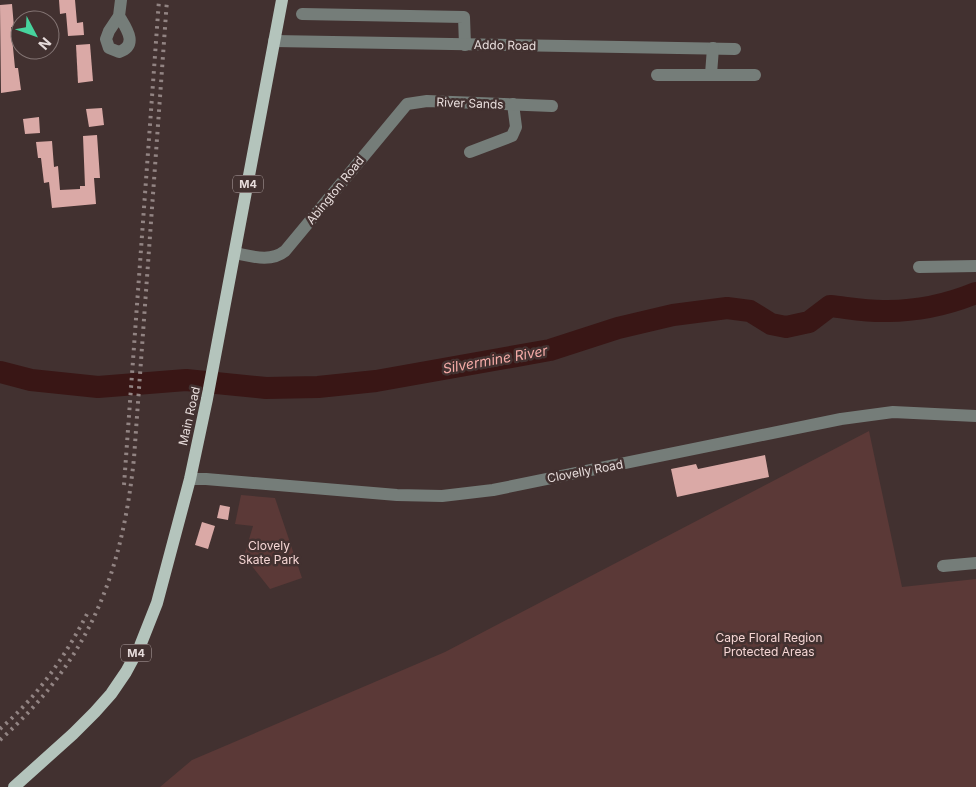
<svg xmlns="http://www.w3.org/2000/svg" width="976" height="787" viewBox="0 0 976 787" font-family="Inter,sans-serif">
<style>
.green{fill:#5b3937}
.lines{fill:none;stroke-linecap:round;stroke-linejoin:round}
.river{stroke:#391615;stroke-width:22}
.building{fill:#daa9a6}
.minor{stroke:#757d79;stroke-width:12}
.major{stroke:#b4c4bc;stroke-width:12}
.rail{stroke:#928483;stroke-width:4;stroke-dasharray:2.5 5;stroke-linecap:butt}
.labels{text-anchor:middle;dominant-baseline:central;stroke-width:5;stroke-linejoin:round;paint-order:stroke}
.shield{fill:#423130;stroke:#b6a9a8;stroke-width:1}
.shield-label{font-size:11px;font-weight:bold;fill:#e7dcdb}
.street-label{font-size:12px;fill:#e7dcdb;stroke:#423130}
.park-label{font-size:12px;fill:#f6d7d5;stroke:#423130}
.water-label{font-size:14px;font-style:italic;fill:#f5aba7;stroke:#423130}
</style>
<rect width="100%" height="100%" fill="#423130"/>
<!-- green -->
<g class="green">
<polygon points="869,431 902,587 976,579 976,787 160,787 192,760 445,652"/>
<polygon points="241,495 275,498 302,578 270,589 244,556 253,526 235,524"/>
</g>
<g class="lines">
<!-- river -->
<path class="river" d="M0,372L31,380L98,387L186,380L266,388L318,387L376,381L550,350L618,328L673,315L727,308L750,311L771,324L786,327L809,322L830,306C849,308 869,312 888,311C918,311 949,304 976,293"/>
</g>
<!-- building -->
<g class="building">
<polygon points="59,0 75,0 77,23 83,22 84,35 68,36 66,13 60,14"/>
<polygon points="12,4 14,27 11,27 15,68 18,68 21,90 1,93 0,5"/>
<polygon points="90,44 93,81 78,83 76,45"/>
<polygon points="102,108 104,125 89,127 86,109"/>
<polygon points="39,117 40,133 25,134 23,119"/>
<polygon points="97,135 100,178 94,178 96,204 52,208 49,182 44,183 41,158 38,158 36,142 52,141 54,167 58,166 60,190 80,189 80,186 85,186 83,136"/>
<polygon points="765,455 769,477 677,497 671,469 696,464 698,469"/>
<polygon points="220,505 230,507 228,520 217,518"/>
<polygon points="202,522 215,526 208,549 195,545"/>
</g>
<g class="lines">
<!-- minor -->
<g class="minor">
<polyline points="302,14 464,17 465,45"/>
<path d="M119,16C126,28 139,45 119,52L109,48L106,39L109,31L119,16L121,0"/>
<polyline points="274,41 735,49"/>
<polyline points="711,74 713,48"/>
<polyline points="657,75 755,75"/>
<polyline points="470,152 512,136 516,127 513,104"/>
<path d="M235,253C251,256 270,263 285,251L407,104L427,101L552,106"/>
<polyline points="919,267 976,266"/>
<polyline points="190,479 206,479 397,495 442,496 493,490 841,419 893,412 976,416"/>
<polyline points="943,566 976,563"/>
</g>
<!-- major -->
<polyline class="major" points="14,787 73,734 95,712 111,694 126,672 140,646 157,603 190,479 207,399 282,0"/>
<!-- rail -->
<g class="rail">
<polyline points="124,485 159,0"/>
<path d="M0,729C37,697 65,657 87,614"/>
<path d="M0,740C89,660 122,575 134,458L167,0"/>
</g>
</g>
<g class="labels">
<!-- shield labels -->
<g class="shield">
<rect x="233" y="175.5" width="30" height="17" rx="4"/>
<rect x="121" y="644.5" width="30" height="17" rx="4"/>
</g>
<g class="shield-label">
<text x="248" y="184">M4</text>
<text x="136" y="653">M4</text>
</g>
<!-- street labels -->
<g class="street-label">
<text transform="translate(505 45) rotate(1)">Addo Road</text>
<text transform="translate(470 103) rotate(2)">River Sands</text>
<text transform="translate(335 190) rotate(-51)">Abington Road</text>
<text transform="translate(189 416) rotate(-77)">Main Road</text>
<text transform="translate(585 471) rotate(-11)">Clovelly Road</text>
</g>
<!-- park labels -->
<g class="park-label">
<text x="269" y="545">Clovely<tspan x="269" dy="14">Skate Park</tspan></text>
<text x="769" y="637">Cape Floral Region<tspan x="769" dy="14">Protected Areas</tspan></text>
</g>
<!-- water labels -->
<g class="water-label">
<text transform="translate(495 359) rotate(-10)">Silvermine River</text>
</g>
</g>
<!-- north arrow -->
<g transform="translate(35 35) rotate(131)"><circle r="24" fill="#423130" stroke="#847574"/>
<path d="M0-4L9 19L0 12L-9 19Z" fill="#47d49e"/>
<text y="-8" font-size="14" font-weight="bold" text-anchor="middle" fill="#e7dcdb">N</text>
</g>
</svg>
